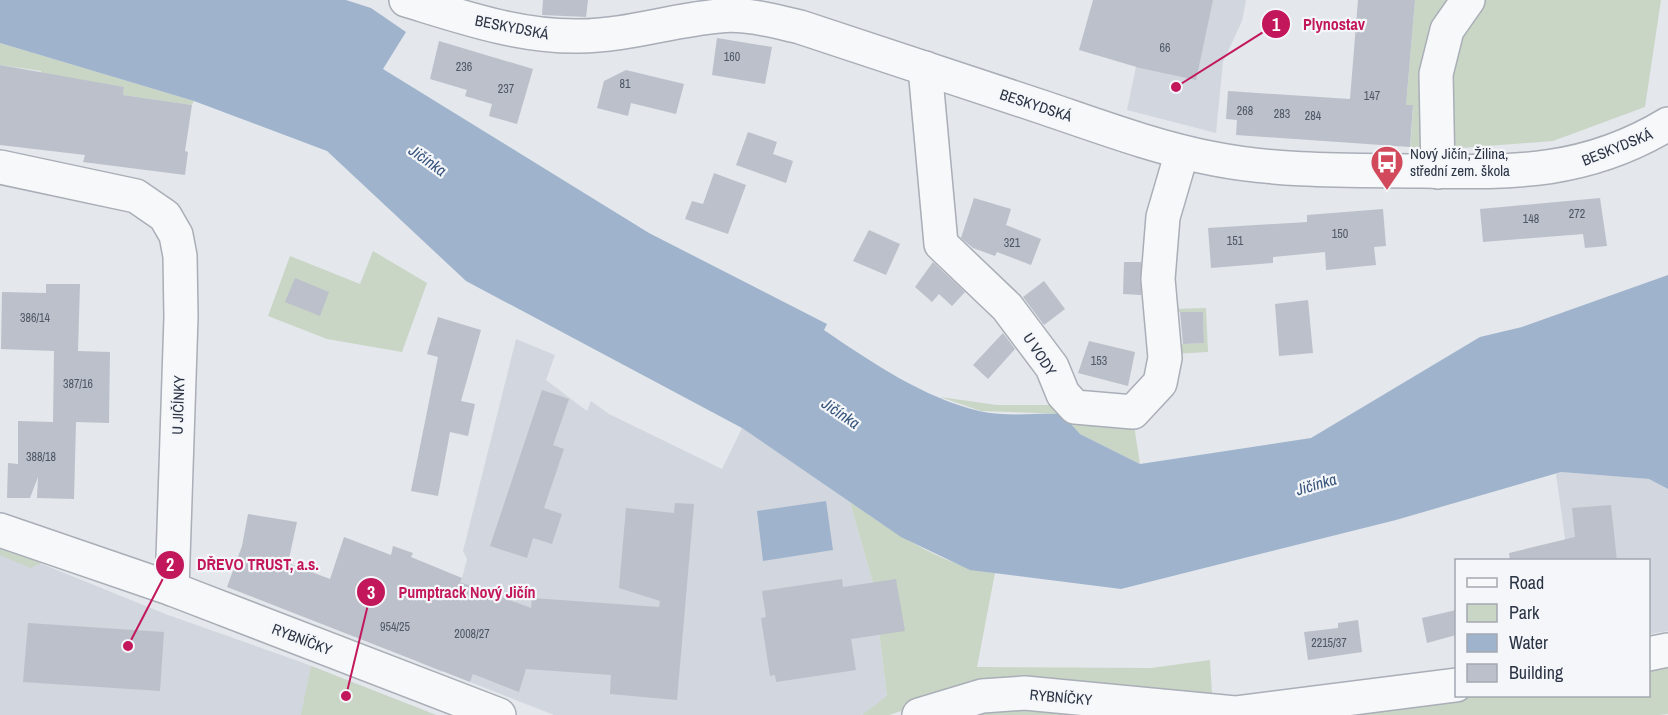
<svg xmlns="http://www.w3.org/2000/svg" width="1668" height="715" viewBox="0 0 1668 715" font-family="'Archivo Narrow',sans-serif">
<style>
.built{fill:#d2d6de}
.green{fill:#c9d6c5}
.water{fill:#9fb4cc}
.building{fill:#bbc0ca}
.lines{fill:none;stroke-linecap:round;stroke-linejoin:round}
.minor-casing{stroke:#a9aeb7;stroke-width:36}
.minor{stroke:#f7f8fa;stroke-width:33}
.labels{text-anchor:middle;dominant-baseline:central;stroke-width:4.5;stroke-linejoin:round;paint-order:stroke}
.number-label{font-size:12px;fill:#4f5766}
.street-label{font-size:15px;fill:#2b3445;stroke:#f4f6f9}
.poi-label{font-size:15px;fill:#2b3445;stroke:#f4f6f9;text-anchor:start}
.water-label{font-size:16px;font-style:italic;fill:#34527a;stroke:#f4f6f9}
.leader{fill:none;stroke:#c2185b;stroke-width:2}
.callout-dot{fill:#c2185b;stroke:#f4f6f9;stroke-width:2}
.mark-label{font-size:18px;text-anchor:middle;font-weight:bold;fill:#fff}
.callout-label{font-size:16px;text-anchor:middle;font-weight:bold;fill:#c2185b;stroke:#f4f6f9;stroke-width:4.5;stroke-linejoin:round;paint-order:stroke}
</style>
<rect width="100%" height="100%" fill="#e4e7ec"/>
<!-- built -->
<g class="built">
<polygon points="1150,0 1246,0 1242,21 1223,62 1216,133 1127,110"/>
<polygon points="516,339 555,355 546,380 587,411 591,401 609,414 722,469 742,428 850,502 873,583 887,697 862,715 554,715 470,682 501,597 474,587 442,672 418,662 434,621 453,598 462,578 467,559 463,551"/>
<polygon points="1561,472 1649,479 1668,489 1668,631 1649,634 1648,560 1568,560 1556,474"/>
<polygon points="0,547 168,615 301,662 436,715 0,715"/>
</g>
<!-- green -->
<g class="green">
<polygon points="1415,0 1661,0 1645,107 1553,141 1410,152 1413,106 1406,105"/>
<polygon points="0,43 194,101 192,105 123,95 124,87 41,75 41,71 0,65"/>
<polygon points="373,251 427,283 402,352 327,339 268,316 290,256 360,284"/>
<polygon points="1206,308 1208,352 1174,354 1173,344 1204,343 1203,312 1171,312 1171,309"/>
<polygon points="940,397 997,405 1058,405 1120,428 1134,425 1140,464 1080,434 1062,414 981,411"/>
<path d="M850,502C894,532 941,566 995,573L977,667L1151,668L1210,660L1212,694L1027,683L941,698L889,715H862L887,696L873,583Z"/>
<polygon points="0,547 41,563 31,568 0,555"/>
<polygon points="1668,663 1668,714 1660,715 1316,715 1456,696 1648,696 1649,666"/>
<polygon points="311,666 436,715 301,715"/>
<polygon points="1002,707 1106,715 979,715"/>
</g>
<!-- water -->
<g class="water">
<path d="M0,0H346L371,8L406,32L383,69L649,233L827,324L824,330C871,362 924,398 979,411C1005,417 1036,413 1062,414L1080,434L1140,464L1311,438L1480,337L1522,327L1668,275V489L1649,479L1561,472L1396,520L1121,589L970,570L901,537L742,428L466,281L327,151L194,101L0,43Z"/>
<polygon points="826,501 833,550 763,561 757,511"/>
</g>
<!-- building -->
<g class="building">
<polygon points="543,0 588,0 586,17 542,15"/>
<polygon points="1093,0 1213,0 1196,80 1140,68 1079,50"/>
<polygon points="1358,0 1415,0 1406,105 1413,105 1410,147 1236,135 1237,120 1226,119 1228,91 1350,99"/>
<polygon points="717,38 772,47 765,84 712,75"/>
<polygon points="439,41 533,69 517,124 489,116 492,104 465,96 467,90 430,79"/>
<polygon points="0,65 124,87 123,95 192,105 185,151 188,152 185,175 83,162 85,155 0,145"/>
<polygon points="626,70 684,84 676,114 631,103 628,116 597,108 604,81"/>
<polygon points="748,132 777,142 773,154 793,161 786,183 736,165"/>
<polygon points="714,173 746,185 728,234 685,219 692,201 703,204"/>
<polygon points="974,198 1011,209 1006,225 1041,239 1031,265 997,252 995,256 973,248 961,238"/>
<polygon points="1600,198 1607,246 1585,248 1583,234 1483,242 1480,209"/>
<polygon points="1383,209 1386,246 1374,247 1376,265 1326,270 1325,252 1273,257 1273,263 1211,268 1208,228 1307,222 1307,215"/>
<polygon points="869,230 900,244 886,275 853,261"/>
<polygon points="933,262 965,292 952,306 939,294 932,302 915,287"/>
<polygon points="1124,262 1141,262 1141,295 1123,294"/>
<polygon points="295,278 329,292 320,316 285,302"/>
<polygon points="1044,281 1065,309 1044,325 1023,297"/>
<polygon points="46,284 80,284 78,351 110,352 109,423 76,422 74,499 37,498 38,477 30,498 7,498 8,463 18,464 18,421 53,422 54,351 1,349 2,292 46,293"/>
<polygon points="1308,300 1313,353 1279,356 1275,304"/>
<polygon points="1180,312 1203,312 1204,343 1183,344"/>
<polygon points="438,317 481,330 461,401 475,404 468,436 450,432 438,496 411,491 438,357 427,354"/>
<polygon points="1003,333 1015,349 988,379 973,365"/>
<polygon points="1089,341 1135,352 1128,386 1078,373"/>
<polygon points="542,390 569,399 553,445 564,449 544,508 562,514 552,544 533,538 527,558 490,546"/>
<polygon points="675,503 694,504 677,700 610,694 611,675 526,669 519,692 473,674 470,682 227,587 242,546 248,514 297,522 288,563 330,579 344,537 391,555 393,546 413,553 411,557 462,578 460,582 531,608 532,598 659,607 660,601 619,588 626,508 674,513"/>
<polygon points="1611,505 1617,561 1510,561 1509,553 1575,537 1572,508"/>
<polygon points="842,579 843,587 896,579 905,631 851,639 856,670 776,682 775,675 770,676 761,618 766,617 762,591"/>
<polygon points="1456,610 1456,635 1427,643 1422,618"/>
<polygon points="1358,620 1362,652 1308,660 1304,632 1338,628 1338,623"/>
<polygon points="28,623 164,632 160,691 23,682"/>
</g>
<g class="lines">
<defs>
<g id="minor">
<path d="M406,0C462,17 519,37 579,36C626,36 672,20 719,16C746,13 774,21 800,27C882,54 964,81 1045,108C1101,127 1157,148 1215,159C1281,172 1356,170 1423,171C1515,173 1587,173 1668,124"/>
<polyline points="925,68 941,244 1007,307 1052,367 1063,394 1075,407 1133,412 1160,383 1165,358 1158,279 1163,217 1182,152"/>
<polyline points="0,167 136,196 165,216 176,235 180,256 181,317 172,589"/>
<polyline points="1438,172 1436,74 1447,30 1468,0"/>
<polyline points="0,530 172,589 499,715"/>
<polyline points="1648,654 1668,650"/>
<polyline points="919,715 982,696 1025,693 1235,713 1456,685"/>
</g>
</defs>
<!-- minor casing -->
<use href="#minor" class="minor-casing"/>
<!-- minor -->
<use href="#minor" class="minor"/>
</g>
<!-- icons -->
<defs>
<symbol id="bus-pin" viewBox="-11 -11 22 30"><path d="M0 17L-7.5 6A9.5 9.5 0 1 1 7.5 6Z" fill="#d1495b" stroke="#f4f6f9"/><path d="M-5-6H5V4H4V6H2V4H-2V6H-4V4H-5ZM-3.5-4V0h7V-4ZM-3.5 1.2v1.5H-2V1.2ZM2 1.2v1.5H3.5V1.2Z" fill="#fff"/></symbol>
</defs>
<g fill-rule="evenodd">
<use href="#bus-pin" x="1368" y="143" width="38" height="52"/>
</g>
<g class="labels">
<!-- number labels -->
<g class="number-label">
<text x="1165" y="48">66</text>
<text x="732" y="57">160</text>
<text x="464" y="67">236</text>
<text x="625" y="84">81</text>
<text x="506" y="89">237</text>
<text x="1372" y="96">147</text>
<text x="1245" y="111">268</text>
<text x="1282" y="114">283</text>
<text x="1313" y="116">284</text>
<text x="1577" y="214">272</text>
<text x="1531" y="219">148</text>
<text x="1340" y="234">150</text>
<text x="1235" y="241">151</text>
<text x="1012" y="243">321</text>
<text x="35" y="318">386/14</text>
<text x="1099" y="361">153</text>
<text x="78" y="384">387/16</text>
<text x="41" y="457">388/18</text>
<text x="395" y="627">954/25</text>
<text x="472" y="634">2008/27</text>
<text x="1329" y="643">2215/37</text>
</g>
<!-- street labels -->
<g class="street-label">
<text transform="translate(512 27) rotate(11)">BESKYDSKÁ</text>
<text transform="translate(1036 105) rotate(18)">BESKYDSKÁ</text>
<text transform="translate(1617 147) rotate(-22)">BESKYDSKÁ</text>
<text transform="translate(1040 354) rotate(57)">U VODY</text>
<text transform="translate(178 405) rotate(-88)">U JIČÍNKY</text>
<text transform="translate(302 639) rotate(21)">RYBNÍČKY</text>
<text transform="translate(1061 697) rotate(5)">RYBNÍČKY</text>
</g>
<!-- poi labels -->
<g class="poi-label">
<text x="1410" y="153">Nový Jičín, Žilina,<tspan x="1410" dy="17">střední zem. škola</tspan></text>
</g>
<!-- water labels -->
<g class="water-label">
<text transform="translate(428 160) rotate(35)">Jičínka</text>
<text transform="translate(841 413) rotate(34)">Jičínka</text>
<text transform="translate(1316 484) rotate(-16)">Jičínka</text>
</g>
</g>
<!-- callouts -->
<path class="leader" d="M1176 87L1276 24M128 646L170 565M346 696L371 592"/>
<g class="callout-dot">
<circle cx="1176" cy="87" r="6"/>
<circle cx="128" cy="646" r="6"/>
<circle cx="346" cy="696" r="6"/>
<circle cx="1276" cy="24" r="15"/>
<circle cx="170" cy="565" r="15"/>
<circle cx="371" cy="592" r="15"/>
</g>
<g class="mark-label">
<text x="1276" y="31">1</text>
<text x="170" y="571">2</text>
<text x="371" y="599">3</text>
</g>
<g class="callout-label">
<text x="1334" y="30">Plynostav</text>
<text x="258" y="570">DŘEVO TRUST, a.s.</text>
<text x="467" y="598">Pumptrack Nový Jičín</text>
</g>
<!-- legend -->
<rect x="1455" y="559" width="195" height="138" fill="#f4f6f9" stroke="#a4a8b1" stroke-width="1.5"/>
<rect x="1467" y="578" width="30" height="9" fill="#f7f8fa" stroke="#a4a8b1" stroke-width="1.5"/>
<text x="1509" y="589" font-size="18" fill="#2b3445">Road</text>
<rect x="1467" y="604" width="30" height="18" fill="#c9d6c5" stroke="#a4a8b1" stroke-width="1.5"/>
<text x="1509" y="619" font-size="18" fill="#2b3445">Park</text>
<rect x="1467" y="634" width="30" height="18" fill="#9fb4cc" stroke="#a4a8b1" stroke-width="1.5"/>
<text x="1509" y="649" font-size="18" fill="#2b3445">Water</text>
<rect x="1467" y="664" width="30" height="18" fill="#bbc0ca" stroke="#a4a8b1" stroke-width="1.5"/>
<text x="1509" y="679" font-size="18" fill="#2b3445">Building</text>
</svg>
